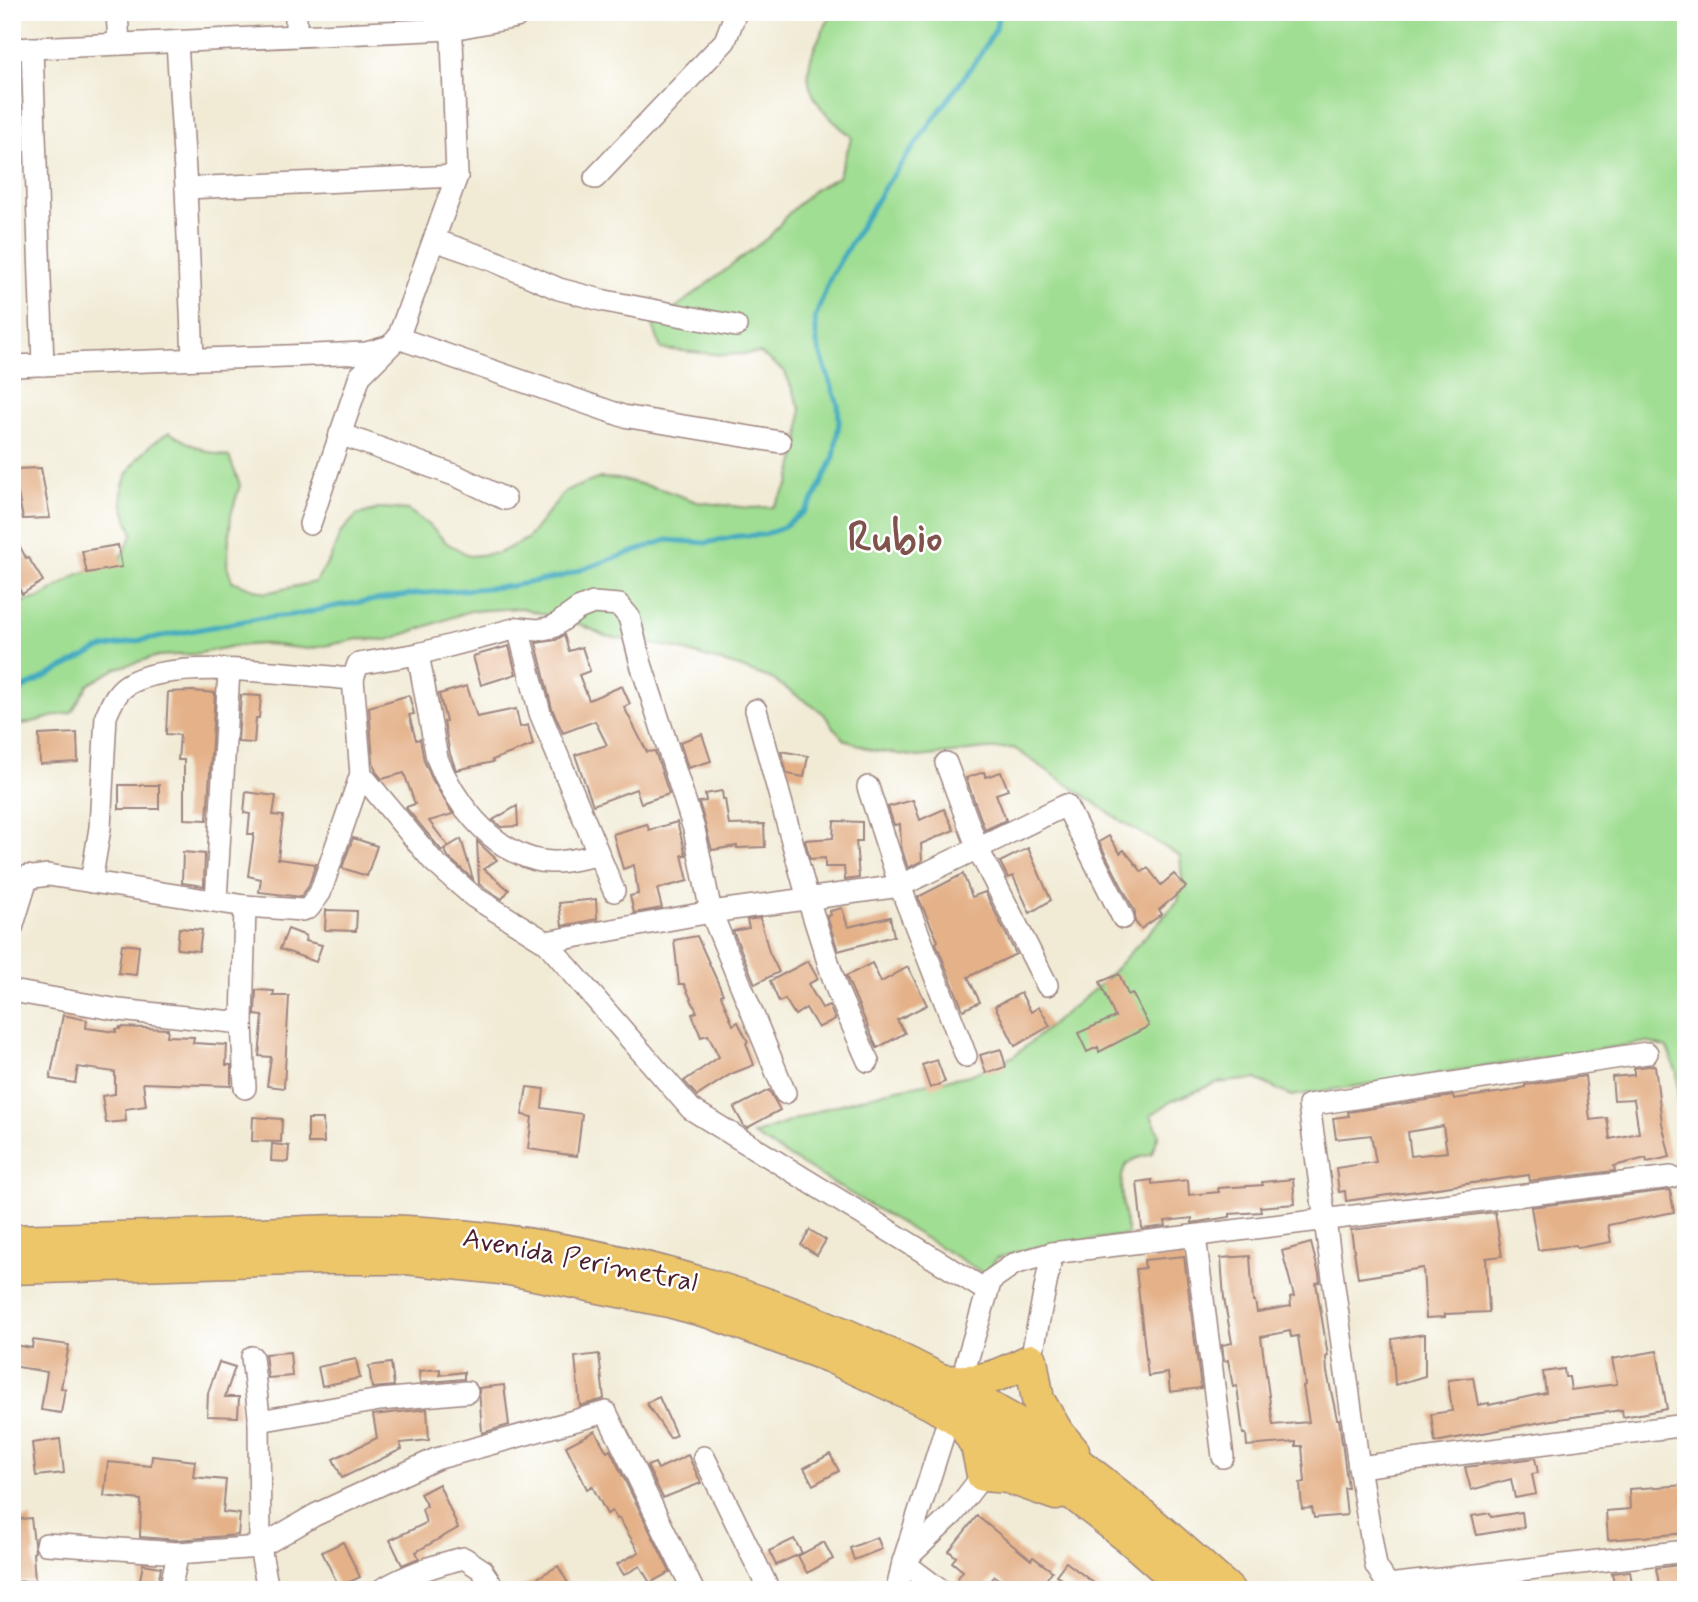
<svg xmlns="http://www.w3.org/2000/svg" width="1698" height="1602" viewBox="0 0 1698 1602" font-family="Mynerve,sans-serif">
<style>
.green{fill:#a0de93;stroke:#757e5f;stroke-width:2}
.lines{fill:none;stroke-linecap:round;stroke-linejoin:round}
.stream{stroke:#40aac0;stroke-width:5}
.building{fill:#e4b188;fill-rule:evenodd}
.street-casing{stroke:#9e8580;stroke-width:24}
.primary-casing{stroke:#9e8580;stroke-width:35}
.street{stroke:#fff;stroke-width:21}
.primary{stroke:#ecc669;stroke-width:32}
.labels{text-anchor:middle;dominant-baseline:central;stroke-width:5;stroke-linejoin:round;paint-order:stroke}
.street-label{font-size:28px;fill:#4a1f2b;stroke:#fff}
.town-label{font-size:42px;font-weight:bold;fill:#80524c;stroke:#fff}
</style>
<rect width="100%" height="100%" fill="#fff"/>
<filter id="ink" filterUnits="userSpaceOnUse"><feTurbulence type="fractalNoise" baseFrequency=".0143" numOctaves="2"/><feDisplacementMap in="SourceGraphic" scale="14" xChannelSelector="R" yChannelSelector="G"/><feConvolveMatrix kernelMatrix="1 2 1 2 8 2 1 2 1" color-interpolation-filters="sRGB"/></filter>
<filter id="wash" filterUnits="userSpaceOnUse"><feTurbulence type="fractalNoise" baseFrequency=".00686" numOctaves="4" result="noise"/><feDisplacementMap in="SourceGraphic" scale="28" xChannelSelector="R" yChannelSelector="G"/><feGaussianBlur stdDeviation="1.57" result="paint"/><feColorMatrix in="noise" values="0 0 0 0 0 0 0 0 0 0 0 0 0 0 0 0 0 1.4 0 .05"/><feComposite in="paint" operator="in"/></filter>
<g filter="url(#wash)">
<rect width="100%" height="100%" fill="#f1ebd5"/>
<!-- green -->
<path class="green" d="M833,12H1686V1147L1679,1118L1677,1073L1667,1048L1647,1042L1291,1096L1256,1079L1216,1083L1172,1101L1151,1115L1159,1134L1152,1154C1146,1156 1136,1157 1131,1161C1113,1171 1125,1218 1128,1235L1032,1248L997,1258L985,1274L753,1135L827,1108L888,1091L970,1075L1014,1056L1103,982L1178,901L1182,879L1180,856L1124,823L1014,748L986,749L919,757L871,750L843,739L823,713L772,679L739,667L675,648L605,636L582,625L522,608L470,611L388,640L359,639L308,649L264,644L234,646L195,654L158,656L117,668L88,685L72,712L24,724L12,721V604L39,598L79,574L119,560L133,534C129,523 122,508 122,496C122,469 148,445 169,432C189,444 206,453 229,457L240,485L231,515L227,565L232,581L265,593L315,582L330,559L341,532L357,515L383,508L408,510L431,527L447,543L470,556L499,553L527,539L565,491L600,478L620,479L664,490L697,502L750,508L773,507L789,484L799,445L801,410L785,372L760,353L724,355L661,349L653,325L770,236L789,213L815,189L838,177L852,137C797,92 798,73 833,12Z"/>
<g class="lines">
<!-- stream -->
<polyline class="stream" points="12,694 99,649 131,642 261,618 302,614 336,606 414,594 511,586 560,577 667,540 706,543 738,536 762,535 780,529 804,512 815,497 834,457 839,422 838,404 817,344 815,318 831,276 884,188 980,55 995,30 1000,12"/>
</g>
<g id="blocks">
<!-- building -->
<g class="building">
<polygon points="41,468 50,518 23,519 13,469"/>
<polygon points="12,532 26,558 28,557 43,581 22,594 12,575"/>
<polygon points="118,545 122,567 87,573 82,551"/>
<polygon points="564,635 569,651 582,647 590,671 579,675 589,700 622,686 630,704 624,707 647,752 655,751 669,794 641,803 636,789 593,805 575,755 607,745 595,721 563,733 552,709 536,643 556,640"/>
<polygon points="509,646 516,674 481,685 473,656"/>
<polygon points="467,686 477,717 516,709 520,727 528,725 533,745 492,760 493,762 456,770 450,754 444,722 446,721 439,694"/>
<polygon points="193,691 215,693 207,820 184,819 184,760 178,760 180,735 166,734 168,692"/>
<polygon points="241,695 261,696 259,718 256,718 254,743 238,742"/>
<polygon points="409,695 414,714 409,715 416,740 420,739 424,761 432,779 453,814 429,821 448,846 442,851 407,809 406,807 415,804 404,773 382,779 376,772 373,761 369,707"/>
<polygon points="77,733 78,762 40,764 39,735"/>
<polygon points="702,734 711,761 688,768 680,742"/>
<polygon points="781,751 808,756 804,777 787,774"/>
<polygon points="984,772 986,777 1001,772 1008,790 996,794 1006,820 985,830 966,778"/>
<rect x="119" y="785" width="40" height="24"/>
<polygon points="722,791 723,799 725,799 729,825 764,824 765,847 737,848 737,846 712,850 699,802 706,801 705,794"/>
<polygon points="246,792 276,796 273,815 283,816 278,859 316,864 308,887 301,897 259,892 261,879 248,876 254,834 248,834 250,814 244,813"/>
<polygon points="913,800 920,820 944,809 954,830 921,844 922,861 908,868 901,847 900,824 894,825 888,807"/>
<polygon points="517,806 518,826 501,827 493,820"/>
<polygon points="834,821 862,822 862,841 856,841 859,878 845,880 844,867 825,867 825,858 810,859 805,840 833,838"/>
<polygon points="677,822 686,855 682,855 688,881 657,889 662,908 634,913 630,896 638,894 634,865 623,869 613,834 647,824 649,830"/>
<polygon points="1109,836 1120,853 1124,850 1142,872 1148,868 1161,885 1174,874 1186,887 1159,910 1162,914 1141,929 1135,922 1135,912 1099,842"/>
<polygon points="353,838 377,846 367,876 342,868"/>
<polygon points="461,839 473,879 449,858 444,849"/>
<polygon points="477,841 497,860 484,869 509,890 502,899 479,884"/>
<polygon points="1028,848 1051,900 1030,913 1013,876 1008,878 1000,862"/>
<polygon points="183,852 205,854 204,886 182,883"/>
<polygon points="963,874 972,897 985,892 1016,954 968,977 980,1002 963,1010 936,943 938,941 918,897"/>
<polygon points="596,899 597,919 562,926 559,903"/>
<polygon points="842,908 848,927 890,917 894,936 838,951 827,916 831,915 830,911"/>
<polygon points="326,910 357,911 356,931 325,930"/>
<polygon points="760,918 769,952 779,972 755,984 733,931 749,928 747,920"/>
<polygon points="179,928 202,930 199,951 177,949"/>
<polygon points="288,929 306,936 305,941 322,945 316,962 280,949"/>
<polygon points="697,936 723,994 721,995 733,1025 738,1022 748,1042 746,1043 754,1065 731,1074 697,1096 684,1081 719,1057 708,1035 701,1037 692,1014 697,1012 684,984 679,984 674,940"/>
<polygon points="122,944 139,946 136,975 118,973"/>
<polygon points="808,961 818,979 808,984 822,1008 829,1005 835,1019 818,1028 806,1008 795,1015 785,999 779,1002 770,981"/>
<polygon points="872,963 881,982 908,967 927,1005 897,1020 905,1033 877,1048 846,976"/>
<polygon points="1119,974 1128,995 1132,993 1149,1026 1099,1052 1098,1047 1087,1052 1078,1033 1115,1017 1100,982"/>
<polygon points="256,990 274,991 273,996 289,996 284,1088 267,1086 271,1057 259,1056 263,1016 255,1015"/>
<polygon points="1021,993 1031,1012 1039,1007 1050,1026 1015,1046 995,1006"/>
<polygon points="63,1015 87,1020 86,1028 116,1032 116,1029 120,1029 120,1027 168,1029 167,1036 194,1037 193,1043 227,1045 226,1065 231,1065 231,1086 143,1083 146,1106 125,1109 126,1121 106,1123 102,1096 115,1094 115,1072 78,1067 75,1083 50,1079"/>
<polygon points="1001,1049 1006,1067 986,1073 980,1055"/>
<polygon points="937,1060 945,1082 930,1088 922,1065"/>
<path d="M1655,1065L1662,1123L1670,1157L1647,1162L1646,1158L1614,1166L1615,1171L1530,1181L1529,1175L1346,1201L1345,1191L1339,1192L1336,1168L1376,1162L1371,1135L1336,1139L1333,1118L1349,1116L1348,1112L1453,1096L1454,1099L1510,1091L1525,1087V1085L1585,1076L1590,1120L1607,1118L1610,1139L1639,1133L1634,1099L1614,1100L1612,1077L1634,1075V1068ZM1443,1126L1447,1152L1411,1156L1408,1132Z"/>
<polygon points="527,1087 544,1089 542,1108 582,1114 577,1156 528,1149 532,1117 522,1115"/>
<polygon points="769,1090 780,1110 747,1128 744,1126 734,1108"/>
<polygon points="253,1117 282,1119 281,1142 252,1141"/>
<polygon points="308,1119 323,1119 324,1143 308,1143"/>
<polygon points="272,1144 289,1146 288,1162 271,1161"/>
<polygon points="1293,1179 1295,1204 1260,1207 1261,1212 1230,1214 1230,1217 1210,1220 1192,1223 1192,1218 1165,1221 1166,1226 1142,1229 1137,1182 1152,1180 1152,1184 1188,1180 1189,1195 1219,1192 1218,1188 1263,1185 1262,1182"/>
<polygon points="1670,1190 1674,1212 1608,1225 1611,1242 1577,1248 1576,1245 1538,1250 1531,1207"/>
<polygon points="1495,1212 1502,1256 1486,1258 1489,1312 1445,1314 1445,1317 1426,1318 1423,1268 1358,1278 1351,1230"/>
<polygon points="810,1230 826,1240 817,1255 801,1245"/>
<path d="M1311,1243L1319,1274L1320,1282L1316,1283L1328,1356L1326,1357L1327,1372L1337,1419H1339L1348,1488H1344L1347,1515L1314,1518L1312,1508L1302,1509L1300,1483L1305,1482L1302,1446H1296V1442L1247,1446L1246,1434H1243L1237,1386L1233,1387L1228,1360L1224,1361L1222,1345L1232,1343L1224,1298L1221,1258L1250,1256L1253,1301H1255L1257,1312L1291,1306L1290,1297L1294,1296L1282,1251ZM1290,1331L1291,1337L1298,1336L1305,1385L1303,1386L1309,1422L1273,1425L1261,1337Z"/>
<polygon points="1184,1256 1201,1388 1170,1392 1168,1373 1148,1376 1136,1269 1145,1268 1144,1260"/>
<polygon points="1425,1334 1425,1376 1395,1385 1392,1339"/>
<polygon points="33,1340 69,1345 61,1388 65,1389 61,1413 41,1410 47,1372 12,1366 14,1345 32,1348"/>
<polygon points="1657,1351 1667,1409 1623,1417 1622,1410 1552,1420 1435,1442 1431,1414 1452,1411 1448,1380 1473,1377 1478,1405 1489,1403 1489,1405 1546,1393 1543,1372 1564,1369 1565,1377 1569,1377 1571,1390 1617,1384 1612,1359"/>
<polygon points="290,1352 292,1376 268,1378 265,1354"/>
<polygon points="599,1354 604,1399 580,1406 575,1357"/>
<polygon points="356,1359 360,1378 322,1386 318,1367"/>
<polygon points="219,1362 235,1367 225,1397 239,1397 238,1417 207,1416 208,1393"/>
<polygon points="391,1363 394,1386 372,1388 369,1366"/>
<polygon points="440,1369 440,1375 464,1372 464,1379 420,1383 419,1371"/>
<polygon points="504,1385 509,1425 482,1433 479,1388"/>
<polygon points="659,1397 676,1435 670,1438 646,1403"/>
<polygon points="427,1409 429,1440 400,1443 402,1449 342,1478 333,1459 377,1438 373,1415"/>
<polygon points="595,1431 607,1452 610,1450 670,1572 650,1583 640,1566 624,1575 617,1564 639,1552 619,1518 617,1519 612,1511 607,1514 592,1486 587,1489 566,1446"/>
<polygon points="60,1439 64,1473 36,1476 32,1443"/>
<polygon points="830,1454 839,1471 813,1485 804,1468"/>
<polygon points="688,1455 701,1483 663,1498 647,1466 655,1463 658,1469"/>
<polygon points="152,1456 195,1461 193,1477 226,1480 223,1512 240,1514 238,1535 178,1540 140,1537 141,1500 104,1496 108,1462 151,1466"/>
<polygon points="1535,1458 1538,1473 1532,1474 1536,1494 1515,1498 1511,1479 1471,1490 1465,1467"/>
<polygon points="439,1484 458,1528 416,1552 419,1558 402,1565 390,1540 426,1523 422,1509 427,1506 420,1494"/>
<polygon points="1686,1485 1686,1533 1608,1540 1606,1511 1630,1509 1629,1489"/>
<polygon points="1522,1512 1524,1527 1477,1535 1472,1516 1490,1513 1491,1517"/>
<polygon points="977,1516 1031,1560 1033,1557 1052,1571 1039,1590 1014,1590 994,1576 982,1590 970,1590 957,1579 963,1571 952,1562 956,1557 949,1551"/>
<polygon points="31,1518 35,1552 33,1553 35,1581 12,1582 12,1520"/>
<polygon points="877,1537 882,1549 854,1560 850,1548"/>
<polygon points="794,1539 802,1553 776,1565 769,1551"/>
<polygon points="343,1542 360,1577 339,1587 322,1552"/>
<polygon points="824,1542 833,1559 807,1573 798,1556"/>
<polygon points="1066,1562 1103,1590 1076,1590 1056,1575"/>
<polygon points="143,1564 161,1567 157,1590 138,1590"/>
<polygon points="1686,1564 1686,1584 1660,1589 1656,1568"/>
<polygon points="558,1566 572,1590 516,1590"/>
<polygon points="1630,1571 1633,1590 1615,1590 1612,1573"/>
</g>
</g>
</g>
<g filter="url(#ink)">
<use href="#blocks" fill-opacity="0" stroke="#9e8580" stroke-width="2"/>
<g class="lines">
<defs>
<g id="street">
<polyline points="117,12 119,44"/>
<polyline points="296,12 296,36"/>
<polyline points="177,42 186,188 193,359"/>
<polyline points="32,48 43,365"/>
<polyline points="12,49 452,29 516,17 518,12"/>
<polyline points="595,178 725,41 736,12"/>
<polyline points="186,188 457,176"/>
<polyline points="434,240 492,260 559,289 605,301 736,326"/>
<polyline points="398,338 623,416 780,442"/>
<polyline points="12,366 366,353 387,347"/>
<polyline points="340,434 457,476 505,499"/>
<polyline points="310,524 360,376 398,338 457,176 451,12"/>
<polyline points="518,628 540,713 614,891"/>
<path d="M418,654L437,758C453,800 488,846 533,859C554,866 577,859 598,855"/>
<polyline points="756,710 808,899 837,990 868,1061"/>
<polyline points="946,763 978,849 1047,985"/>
<polyline points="868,787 900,886 966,1056"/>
<polyline points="12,880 48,875 245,906 302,910 309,908 320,893 361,774"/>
<path d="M91,882L100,828L106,716C111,705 116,692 127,685C171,656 298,675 353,679"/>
<polyline points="216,901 229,670"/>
<polyline points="12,928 28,876"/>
<polyline points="546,942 711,912 900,886 1066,805 1123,918"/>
<polyline points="12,991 119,1010 242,1023"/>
<polyline points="245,1088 242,1023 245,906"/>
<polyline points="785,1093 711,912 694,829 641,664 629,617 619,605 593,603 578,609 553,627 538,630 518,628 418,654 358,664 353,679 361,774 433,861 474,897 546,942 691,1109 987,1291"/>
<polyline points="1195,1236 1223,1457"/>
<polyline points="252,1357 259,1416 260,1547 268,1590"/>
<polyline points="1031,1360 1052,1253"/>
<polyline points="966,1364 991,1280 1014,1264 1052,1253 1671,1177"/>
<polyline points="259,1421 380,1400 467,1392"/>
<polyline points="704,1457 769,1590"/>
<polyline points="1359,1467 1686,1425"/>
<polyline points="46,1544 178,1553 260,1547 315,1515 436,1459 606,1412 693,1590"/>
<polyline points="1388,1585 1686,1551"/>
<polyline points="170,1590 178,1553"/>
<path d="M381,1590C408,1574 434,1565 464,1558L481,1569L495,1590"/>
<polyline points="897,1590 903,1562 945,1430"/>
<polyline points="940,1590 903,1562 953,1514 983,1475"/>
<polyline points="1391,1590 1376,1566 1359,1467 1309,1105 1647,1053"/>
</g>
<g id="primary">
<path d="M12,1241C93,1239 175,1236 256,1234C306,1232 357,1229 407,1232C611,1243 818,1306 994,1410C1016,1423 1040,1435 1061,1451C1120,1494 1174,1542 1228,1590"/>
<polyline points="12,1268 326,1258 406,1258 510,1269 669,1301 710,1312 829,1356 932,1404 1044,1471 1132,1540 1189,1590"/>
<path d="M945,1381C986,1383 995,1377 1031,1360L1038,1400L1057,1432L1073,1451"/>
<polyline points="962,1422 977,1446 983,1475 1008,1477 1056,1494"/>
</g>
</defs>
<!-- street casing -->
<use href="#street" class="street-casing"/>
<!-- primary casing -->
<use href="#primary" class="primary-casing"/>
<!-- street -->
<use href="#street" class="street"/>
<!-- primary -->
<use href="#primary" class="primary"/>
</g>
</g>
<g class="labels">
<!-- street labels -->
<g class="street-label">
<text transform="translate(580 1261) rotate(11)">Avenida Perimetral</text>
</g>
<!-- town labels -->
<g class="town-label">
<text x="895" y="539">Rubio</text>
</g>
</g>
<!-- margin -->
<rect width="1698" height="1602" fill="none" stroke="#fff" stroke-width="42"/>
</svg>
